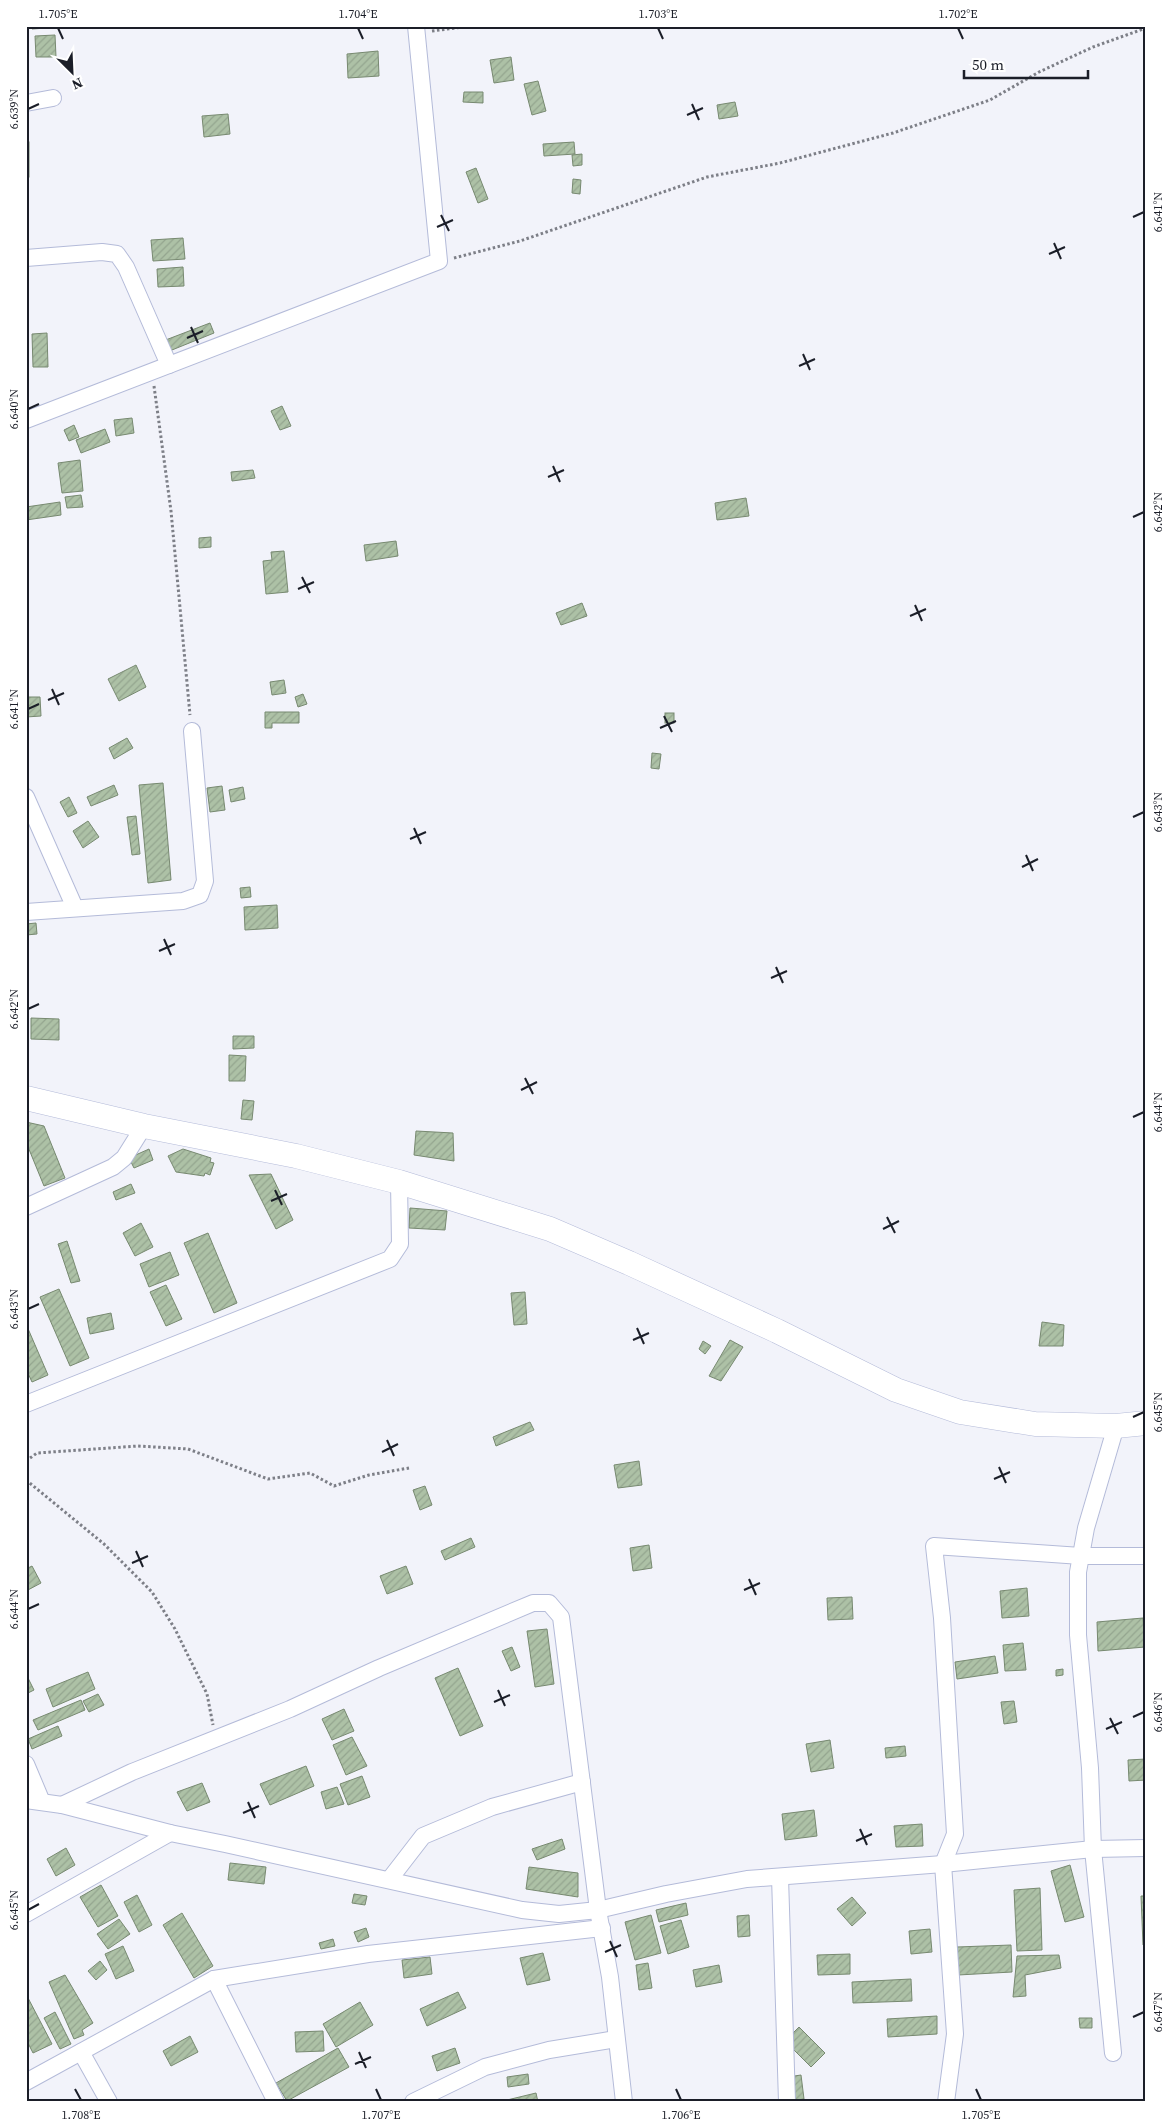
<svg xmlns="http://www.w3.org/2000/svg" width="1172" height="2128" viewBox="0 0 1172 2128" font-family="'Source Serif 4',serif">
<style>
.building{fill:url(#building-hatch);stroke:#778970}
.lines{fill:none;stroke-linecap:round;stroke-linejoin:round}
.street-casing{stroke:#b4bbd9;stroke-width:18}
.secondary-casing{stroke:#b4bbd9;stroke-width:25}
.path{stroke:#7d7f87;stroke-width:3;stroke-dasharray:2.5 2.5;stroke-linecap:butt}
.street{stroke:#fff;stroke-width:16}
.secondary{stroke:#fff;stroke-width:24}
.ticks{fill:none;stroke:#1b1e28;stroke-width:2}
.neatline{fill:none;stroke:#1b1e28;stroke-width:2}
.ticks-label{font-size:12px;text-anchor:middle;fill:#1b1e28}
</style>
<defs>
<pattern id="building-hatch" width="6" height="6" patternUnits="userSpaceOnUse" patternTransform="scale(1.25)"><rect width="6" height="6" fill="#adc1a6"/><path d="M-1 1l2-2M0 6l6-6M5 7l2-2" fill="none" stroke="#94a58f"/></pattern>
</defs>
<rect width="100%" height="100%" fill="#f2f3fa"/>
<!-- building -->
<g class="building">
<polygon points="32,26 61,26 61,27 32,29"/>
<polygon points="55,35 56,57 36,57 35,36"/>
<polygon points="378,51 379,76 348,78 347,54"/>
<polygon points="511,57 514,80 494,83 490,60"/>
<polygon points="538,81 546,111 532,115 524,84"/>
<polygon points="464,92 483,92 483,103 463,102"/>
<polygon points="735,102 738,116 719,119 717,105"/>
<polygon points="228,114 230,134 204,137 202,116"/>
<rect x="26" y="142" width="3" height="35"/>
<polygon points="574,142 575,154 544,156 543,144"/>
<polygon points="582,154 582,165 573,166 572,155"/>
<polygon points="476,168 488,199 478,203 466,172"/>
<polygon points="573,179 581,180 580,194 572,193"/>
<polygon points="183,238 185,259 153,261 151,240"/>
<polygon points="183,267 184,286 158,287 157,269"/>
<polygon points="210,323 214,333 167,352 163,341"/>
<polygon points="47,333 48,367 33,367 32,334"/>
<polygon points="282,406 291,426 280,430 271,411"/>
<polygon points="132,418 134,433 116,436 114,420"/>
<polygon points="74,425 79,437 69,441 64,430"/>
<polygon points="105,429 110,442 81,453 76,440"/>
<polygon points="80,460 83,491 62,493 58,463"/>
<polygon points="253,470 255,478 232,481 231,472"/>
<polygon points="81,495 83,507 67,508 65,497"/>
<polygon points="746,498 749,516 717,520 715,503"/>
<polygon points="60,502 61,515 26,520 26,507"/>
<polygon points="211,537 211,547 199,548 199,538"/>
<polygon points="396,541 398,556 366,561 364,545"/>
<polygon points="284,551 288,592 266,594 263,561 272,560 271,552"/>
<polygon points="582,603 587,616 561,625 556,613"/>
<polygon points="136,665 146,687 119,701 108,679"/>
<polygon points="284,680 286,693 272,695 270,682"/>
<polygon points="303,694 307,704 298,707 295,697"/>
<polygon points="26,697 40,697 41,716 26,717"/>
<polygon points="265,712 299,712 299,723 272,723 272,728 265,728"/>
<rect x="665" y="713" width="9" height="10"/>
<polygon points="127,738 133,748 114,759 109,748"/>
<polygon points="652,753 661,754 659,769 651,768"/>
<polygon points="163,783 171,880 148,883 139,785"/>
<polygon points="114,785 118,795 91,806 87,797"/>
<polygon points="222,786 225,810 210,812 207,788"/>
<polygon points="243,787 245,799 231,802 229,790"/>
<polygon points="69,797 77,813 68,817 60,802"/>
<polygon points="136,816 140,854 132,855 127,817"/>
<polygon points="88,821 99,837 83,848 73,831"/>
<polygon points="250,887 251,897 241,898 240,888"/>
<polygon points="277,905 278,928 245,930 244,907"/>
<polygon points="36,923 37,934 26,935 26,924"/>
<polygon points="31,1018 59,1019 59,1040 31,1039"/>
<polygon points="233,1036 254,1036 254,1048 233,1049"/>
<polygon points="229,1055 246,1056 245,1081 229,1081"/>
<polygon points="243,1100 254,1101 252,1120 241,1119"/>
<polygon points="26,1122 44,1126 65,1178 44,1186 26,1142"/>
<polygon points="416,1131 453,1133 454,1161 414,1155"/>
<polygon points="149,1149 153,1160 134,1168 129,1158"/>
<polygon points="183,1149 211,1158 210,1162 214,1163 210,1175 205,1173 204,1176 176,1172 168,1156"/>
<polygon points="271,1174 293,1220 276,1229 249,1175"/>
<polygon points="131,1184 135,1193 116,1200 113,1192"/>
<polygon points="410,1208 447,1211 445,1230 409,1228"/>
<polygon points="141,1223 153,1247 135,1256 123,1233"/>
<polygon points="208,1233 237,1303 214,1313 184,1243"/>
<polygon points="67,1241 80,1281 71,1283 58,1244"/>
<polygon points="170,1252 179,1275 149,1287 140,1264"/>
<polygon points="166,1285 182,1319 166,1326 150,1292"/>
<polygon points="59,1289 89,1358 70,1366 40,1297"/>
<polygon points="525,1292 527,1324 514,1325 511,1293"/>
<polygon points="111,1313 114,1329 90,1334 87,1318"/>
<polygon points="1042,1322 1064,1325 1063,1346 1039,1346"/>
<polygon points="26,1324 48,1375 32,1382 26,1369"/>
<polygon points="730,1340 743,1347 721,1381 709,1376"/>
<polygon points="703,1341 711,1346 705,1354 699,1349"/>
<polygon points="530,1422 534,1430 496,1446 493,1437"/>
<polygon points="639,1461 642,1485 618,1488 614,1465"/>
<polygon points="425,1486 432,1505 420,1510 413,1490"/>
<polygon points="471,1538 475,1547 445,1560 441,1551"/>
<polygon points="649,1545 652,1568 633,1571 630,1548"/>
<polygon points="32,1566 41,1583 26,1591 26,1569"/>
<polygon points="406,1566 413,1584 387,1594 380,1576"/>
<polygon points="1027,1588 1029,1616 1002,1618 1000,1591"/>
<polygon points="852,1597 853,1619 828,1620 827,1598"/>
<polygon points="1143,1618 1145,1647 1098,1651 1097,1622"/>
<polygon points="547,1629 554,1684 535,1687 527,1631"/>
<polygon points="1023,1643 1026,1670 1005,1671 1003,1645"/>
<polygon points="512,1647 520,1667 511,1671 502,1651"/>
<polygon points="995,1656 998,1673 957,1679 955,1662"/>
<polygon points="458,1668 483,1726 460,1736 435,1678"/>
<polygon points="1063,1669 1063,1675 1056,1676 1056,1670"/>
<polygon points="88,1672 95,1689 53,1707 46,1689"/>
<polygon points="26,1674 34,1690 26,1694"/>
<polygon points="98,1694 104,1705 89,1712 83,1701"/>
<polygon points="81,1700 85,1710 38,1730 33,1720"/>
<polygon points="1014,1701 1017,1722 1004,1724 1001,1702"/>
<polygon points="344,1709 354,1731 332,1740 322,1719"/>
<polygon points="58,1726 62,1736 32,1749 28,1739"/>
<polygon points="352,1737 367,1766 346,1775 333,1745"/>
<polygon points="830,1740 834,1768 811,1772 806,1744"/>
<polygon points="905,1746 906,1756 886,1758 885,1748"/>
<polygon points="1146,1759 1146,1780 1129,1781 1128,1760"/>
<polygon points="306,1766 314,1786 270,1805 260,1784"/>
<polygon points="362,1776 370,1797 348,1805 340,1784"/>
<polygon points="202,1783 210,1802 187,1811 177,1792"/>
<polygon points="337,1787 344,1804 326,1809 321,1792"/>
<polygon points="814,1810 817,1836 785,1840 782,1814"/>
<polygon points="922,1824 923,1846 896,1847 894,1826"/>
<polygon points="562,1839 565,1849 537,1860 532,1849"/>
<polygon points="66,1848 75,1865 56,1876 47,1859"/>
<polygon points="230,1863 266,1867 264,1884 228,1880"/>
<polygon points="1070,1865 1084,1917 1065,1922 1051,1871"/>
<polygon points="529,1867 578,1873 578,1897 526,1889"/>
<polygon points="101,1885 118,1916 98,1927 80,1897"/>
<polygon points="1040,1888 1042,1950 1017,1951 1014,1890"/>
<polygon points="354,1894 367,1896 365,1905 352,1903"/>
<polygon points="137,1895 152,1925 139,1932 124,1902"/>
<polygon points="1141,1896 1146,1896 1146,1945 1143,1945"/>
<polygon points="852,1897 866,1913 852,1926 837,1909"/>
<polygon points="686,1903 688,1915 659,1922 656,1910"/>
<polygon points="182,1913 213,1966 194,1978 163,1925"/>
<polygon points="651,1915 661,1953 635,1960 625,1922"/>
<polygon points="749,1915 750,1936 738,1937 737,1916"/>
<polygon points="119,1919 130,1934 108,1949 97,1934"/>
<polygon points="681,1920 689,1947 668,1954 660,1926"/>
<polygon points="366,1928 369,1937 358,1942 354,1932"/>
<polygon points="930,1929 932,1952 911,1954 909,1931"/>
<polygon points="333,1939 335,1946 321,1949 319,1943"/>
<polygon points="1011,1945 1012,1972 958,1975 957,1947"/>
<polygon points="123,1946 134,1971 116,1979 105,1954"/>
<polygon points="543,1953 550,1980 527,1985 520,1958"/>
<polygon points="850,1954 850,1974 818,1975 817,1955"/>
<polygon points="1059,1955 1061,1968 1025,1975 1026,1996 1013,1997 1017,1956"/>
<polygon points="430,1957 432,1974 404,1978 402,1960"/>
<polygon points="100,1961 107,1970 96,1980 88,1971"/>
<polygon points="648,1963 652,1988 639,1990 636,1965"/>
<polygon points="719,1965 722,1982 696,1987 693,1970"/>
<polygon points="65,1975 93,2023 82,2030 84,2035 74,2039 49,1982"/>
<polygon points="911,1979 912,2001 853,2003 852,1982"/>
<polygon points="458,1992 466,2008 427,2026 420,2009"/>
<polygon points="27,1996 52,2044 33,2053 26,2039"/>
<polygon points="360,2002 373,2025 336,2047 323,2024"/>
<polygon points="55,2012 71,2044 60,2049 44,2018"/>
<polygon points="937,2016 937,2034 888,2037 887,2019"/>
<polygon points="1079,2018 1092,2018 1092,2028 1080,2028"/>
<polygon points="799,2027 825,2053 811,2067 785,2041"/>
<polygon points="323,2031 324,2051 296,2052 295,2032"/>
<polygon points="190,2036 198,2052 171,2066 163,2051"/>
<polygon points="338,2048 349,2067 287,2101 276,2083"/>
<polygon points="455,2048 460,2063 437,2071 432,2056"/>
<polygon points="528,2074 529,2084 508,2087 507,2077"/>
<polygon points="801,2075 804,2099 784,2102 781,2078"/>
<polygon points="536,2093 538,2102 503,2102 503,2101"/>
</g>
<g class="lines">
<defs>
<g id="street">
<polyline points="26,103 53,98"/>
<polyline points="26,258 102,252 117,254 126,267 169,365"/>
<polyline points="26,420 439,261 416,26"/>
<polyline points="26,797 75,908"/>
<polyline points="26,912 183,901 200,895 205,881 192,731"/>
<polyline points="26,1207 113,1167 124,1158 144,1126"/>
<polyline points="26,1404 390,1259 400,1244 399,1182"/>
<polyline points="26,1764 42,1802"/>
<polyline points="26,1800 62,1805 170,1833 225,1844 522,1910 559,1914 598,1910 666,1894 747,1879 943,1864 1093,1849 1146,1848"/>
<polyline points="62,1805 132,1772 290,1709 379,1668 533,1603 549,1603 561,1617 598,1910 610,1977 624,2102"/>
<polyline points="780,1877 787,2102"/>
<polyline points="389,1880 423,1836 492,1807 582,1782"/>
<polyline points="26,1914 170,1833"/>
<polyline points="214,1979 276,2102"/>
<polyline points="81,2052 109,2102"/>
<polyline points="1113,2053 1093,1849 1090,1768 1078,1635 1078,1572 1086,1528 1116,1426"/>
<polyline points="26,2082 214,1979 368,1954 602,1928"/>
<polyline points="413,2102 485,2067 549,2050 616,2039"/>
<polyline points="946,2102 955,2034 943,1864 955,1834 942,1618 934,1546 1081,1556 1146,1556"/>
</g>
<polyline id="secondary" points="26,1098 144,1126 296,1156 399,1182 550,1229 629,1263 777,1331 896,1390 960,1412 1035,1424 1116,1426 1146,1423"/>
</defs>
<!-- street casing -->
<use href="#street" class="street-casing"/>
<!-- secondary casing -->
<use href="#secondary" class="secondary-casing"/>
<!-- path -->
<g class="path">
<polyline points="432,31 471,26"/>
<polyline points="454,258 520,241 707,177 780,163 893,133 990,100 1039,72 1093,47 1146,28"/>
<polyline points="154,386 171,511 190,715"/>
<polyline points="26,1461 37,1453 138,1446 188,1449 268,1479 310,1473 334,1486 369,1475 409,1468"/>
<polyline points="26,1480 104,1544 152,1592 175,1629 207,1694 213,1725"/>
</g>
<!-- street -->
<use href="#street" class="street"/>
<!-- secondary -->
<use href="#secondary" class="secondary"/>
</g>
<!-- ticks -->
<path class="ticks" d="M58,28L63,39M358,28L363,39M658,28L663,39M958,28L963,39M692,104L699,120M28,109L39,104M687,115L703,108M441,215L449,231M1133,217L1144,212M437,227L453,220M1054,243L1061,259M1049,254L1065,247M191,327L198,343M187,338L203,331M803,354L810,370M799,366L815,359M28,409L39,404M553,466L560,482M548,477L564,470M1133,517L1144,512M302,577L310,593M298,589L314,582M915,605L922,621M910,616L926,609M52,689L59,705M48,700L64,693M28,709L39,704M664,716L672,732M660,728L676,721M1133,817L1144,812M414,828L421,844M410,839L426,832M1026,855L1033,871M1022,867L1038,859M164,939L171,955M159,951L175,944M776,967L783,983M771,978L787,971M28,1009L39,1004M525,1078L533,1094M521,1090L537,1082M1133,1117L1144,1112M275,1190L282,1205M271,1201L287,1194M887,1217L895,1233M883,1229L899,1221M28,1309L39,1304M637,1328L644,1344M633,1340L649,1333M1133,1417L1144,1412M387,1440L394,1456M382,1452L398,1444M999,1467L1006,1483M994,1479L1010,1472M136,1551L143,1567M132,1563L148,1556M749,1579L756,1595M744,1590L760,1583M28,1609L39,1604M498,1690L505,1706M494,1702L510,1695M1133,1717L1144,1712M1110,1718L1118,1734M1106,1729L1122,1722M248,1802L255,1818M243,1813L259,1806M860,1829L867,1845M856,1841L872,1834M28,1910L39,1904M610,1941L617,1957M605,1952L621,1945M1133,2017L1144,2012M359,2052L366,2068M355,2064L371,2057M75,2089L81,2100M376,2089L381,2100M676,2089L681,2100M976,2089L981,2100"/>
<!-- border -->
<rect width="1172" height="2128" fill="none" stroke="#ffffff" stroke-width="55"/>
<!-- north arrow -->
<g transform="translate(72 72) rotate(156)" stroke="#ffffff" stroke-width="4" paint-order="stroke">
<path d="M0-4L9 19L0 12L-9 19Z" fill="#1b1e28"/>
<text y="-8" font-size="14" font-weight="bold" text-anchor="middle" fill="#1b1e28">N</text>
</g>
<!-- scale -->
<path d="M964 70v8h124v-8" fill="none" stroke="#1b1e28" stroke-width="2.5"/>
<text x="972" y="70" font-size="15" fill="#1b1e28" stroke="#ffffff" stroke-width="4" paint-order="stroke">50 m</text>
<rect x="28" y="28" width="1116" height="2072" class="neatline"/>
<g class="ticks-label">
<text x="58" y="18">1.705°E</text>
<text x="358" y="18">1.704°E</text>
<text x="658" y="18">1.703°E</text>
<text x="958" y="18">1.702°E</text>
<text transform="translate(14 109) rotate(-90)" y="4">6.639°N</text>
<text transform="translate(1158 212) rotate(-90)" y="4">6.641°N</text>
<text transform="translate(14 409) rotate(-90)" y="4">6.640°N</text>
<text transform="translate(1158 512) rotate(-90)" y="4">6.642°N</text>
<text transform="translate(14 709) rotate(-90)" y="4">6.641°N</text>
<text transform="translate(1158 812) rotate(-90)" y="4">6.643°N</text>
<text transform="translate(14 1009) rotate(-90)" y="4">6.642°N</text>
<text transform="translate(1158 1112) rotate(-90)" y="4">6.644°N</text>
<text transform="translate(14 1309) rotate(-90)" y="4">6.643°N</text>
<text transform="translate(1158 1412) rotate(-90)" y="4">6.645°N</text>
<text transform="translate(14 1609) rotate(-90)" y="4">6.644°N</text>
<text transform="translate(1158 1712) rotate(-90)" y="4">6.646°N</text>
<text transform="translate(14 1910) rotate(-90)" y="4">6.645°N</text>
<text transform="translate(1158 2012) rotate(-90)" y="4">6.647°N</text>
<text x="81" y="2119">1.708°E</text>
<text x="381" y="2119">1.707°E</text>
<text x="681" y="2119">1.706°E</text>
<text x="981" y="2119">1.705°E</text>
</g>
</svg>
